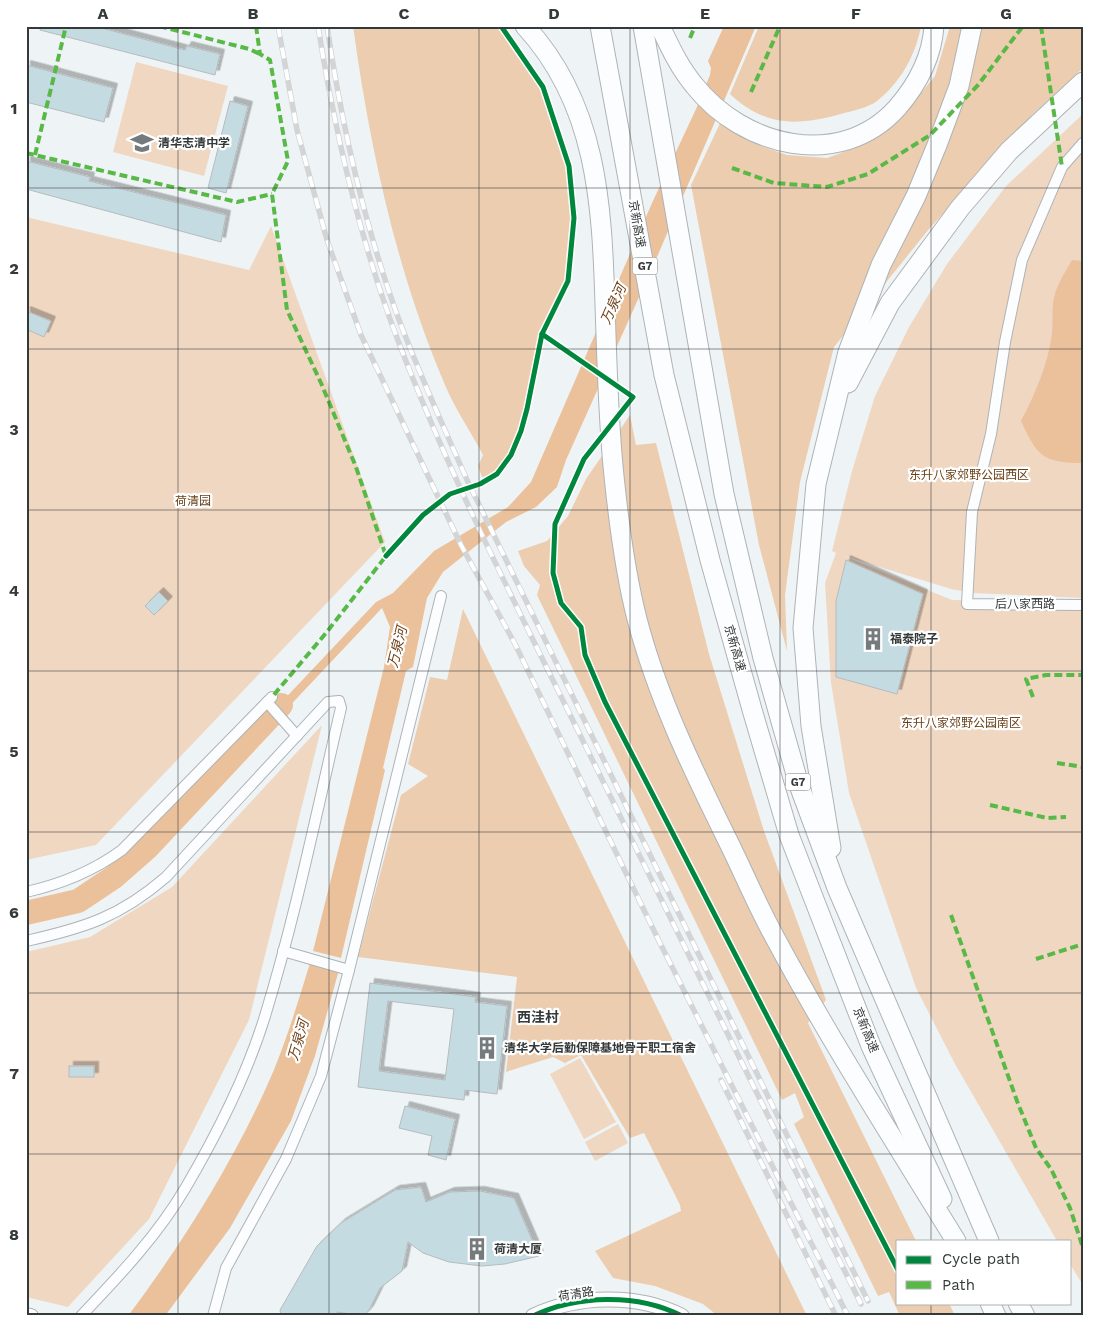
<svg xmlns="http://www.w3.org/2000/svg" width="1109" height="1342" viewBox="0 0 1109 1342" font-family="'Work Sans','Noto Sans SC',sans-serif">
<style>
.green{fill:#f0d7c1}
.forest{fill:#eccdaf}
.water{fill:#ebc19b}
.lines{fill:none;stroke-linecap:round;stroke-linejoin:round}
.river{stroke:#ebc19b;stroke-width:24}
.building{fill:#c5dbe2;stroke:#b6bbbd;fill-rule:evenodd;filter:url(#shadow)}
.street-casing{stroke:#afb3b5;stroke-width:12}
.secondary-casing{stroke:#afb3b5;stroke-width:16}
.highway-casing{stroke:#afb3b5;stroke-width:21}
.street{stroke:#fcfdfe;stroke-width:10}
.secondary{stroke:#fcfdfe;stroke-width:14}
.highway{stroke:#fcfdfe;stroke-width:19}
.rail-casing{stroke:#d2d4d5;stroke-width:5.5}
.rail{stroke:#fff;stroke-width:4;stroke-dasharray:11;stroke-linecap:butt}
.quiet{stroke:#58b947;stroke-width:4;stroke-dasharray:8 4;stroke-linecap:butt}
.cycleway-casing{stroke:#fff;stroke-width:8}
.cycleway{stroke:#00873e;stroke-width:5}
.grid{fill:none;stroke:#34393a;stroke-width:1;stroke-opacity:0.55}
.labels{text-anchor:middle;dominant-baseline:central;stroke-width:4.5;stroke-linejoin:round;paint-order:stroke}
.shield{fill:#fff;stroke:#717475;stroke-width:1}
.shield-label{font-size:11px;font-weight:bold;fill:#34393a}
.poi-label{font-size:12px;font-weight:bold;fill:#34393a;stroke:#fff;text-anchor:start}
.street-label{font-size:12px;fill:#34393a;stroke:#fff}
.park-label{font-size:12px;fill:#6a4017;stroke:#fff}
.water-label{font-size:14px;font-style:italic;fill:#6d431a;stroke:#fff}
.neighbourhood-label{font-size:14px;font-weight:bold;fill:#34393a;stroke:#fff}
.neatline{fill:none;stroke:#34393a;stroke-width:2}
.grid-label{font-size:16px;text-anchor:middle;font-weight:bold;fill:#34393a}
</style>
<defs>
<filter id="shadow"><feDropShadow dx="4.5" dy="-4.5" stdDeviation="0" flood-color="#0004"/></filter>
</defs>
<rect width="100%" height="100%" fill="#eef4f6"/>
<!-- green -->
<g class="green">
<polygon points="136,62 228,86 204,176 113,152"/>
<polygon points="1083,114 1083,598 972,593 951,589 844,556 952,600 1083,603 1083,1285 1070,1264 1070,1241 1057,1241 955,1064 916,988 849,793 831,683 825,583 836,553 832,551 852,471 875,396 909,327 947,264 1006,186"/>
<polygon points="26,217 249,270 271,226 385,542 96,845 26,860"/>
<polygon points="322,725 249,1020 149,1219 68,1307 26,1297 26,952 90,937 172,887"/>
<polygon points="580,1058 616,1122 584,1139 550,1074"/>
<polygon points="618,1124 628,1143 595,1161 585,1142"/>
</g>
<!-- forest -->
<g class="forest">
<path d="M353,26H500L543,87L569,166L574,218L568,281L542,334L521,431L511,455L497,474L482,477L478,466L483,455C471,432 455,409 445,385C396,270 370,149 353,26Z"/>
<path d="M759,26H921C916,55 900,83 877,101C868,108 851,111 841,114C797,126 765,127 730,94Z"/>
<polygon points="950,26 1083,26 1083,68 1033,114 929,229 834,347 800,482 785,595 787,651 759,545 691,185 722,119 756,144 787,155 827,158 863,145 896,123 935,76"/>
<polygon points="630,415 636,445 656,443 709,654 764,831 826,1000 808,1023 916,1241 898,1241 898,1303 949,1303 955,1316 900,1316 889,1292 878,1296 794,1124 804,1117 795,1093 782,1100 537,595 540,585 524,566 518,551 547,541 568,516 586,479"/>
<polygon points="463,609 807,1316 718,1316 703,1304 655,1286 613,1278 595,1251 681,1211 680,1205 644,1133 630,1138 581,1055 565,1063 553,1057 506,1072 517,977 358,957 401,795 428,776 408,764 430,677 447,680"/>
</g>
<!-- water -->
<g class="water">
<polygon points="724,26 756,26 657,257 566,460 557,487 536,507 506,522 443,572 427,598 413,667 406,671 383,768 385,770 341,958 313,951 384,667 390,627 382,608 265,732 258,727 376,602 393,593 434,551 508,507 531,482 652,203 696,109 710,75 711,68 708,61"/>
<path d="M1072,260L1083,261V463C1043,463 1037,456 1021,421C1035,394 1048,364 1052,334C1053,324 1052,313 1053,303C1055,287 1064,274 1072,260Z"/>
<path d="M310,963L339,970L315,1056L291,1121L230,1228L165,1316H128C181,1245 229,1169 266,1088C284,1049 297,1005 310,963Z"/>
</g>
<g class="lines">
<!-- river -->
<polyline class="river" points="26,913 78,901 114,877 147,848 281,705"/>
</g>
<!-- building -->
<g class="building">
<polygon points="41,26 94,26 185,50 187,46 220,54 215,75 40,30"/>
<polygon points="26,65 113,88 104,122 26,102"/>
<polygon points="230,101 248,106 226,193 208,188"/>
<polygon points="26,161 90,177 89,181 226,215 221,242 26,189"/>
<polygon points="26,311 51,321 44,337 26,329"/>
<polygon points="846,560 923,594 897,694 836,677 836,601"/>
<polygon points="159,592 168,601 154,615 145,606"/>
<path d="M370,983L476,997L475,1002L507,1006L497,1094L465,1090L464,1100L358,1087ZM388,1001L454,1009L445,1080L379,1071Z"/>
<rect x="69" y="1066" width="25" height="11"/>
<polygon points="405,1106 455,1119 446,1160 428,1155 432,1136 399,1128"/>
<polygon points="421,1187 426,1202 450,1192 480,1191 514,1198 539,1256 505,1264 482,1266 449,1262 423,1253 408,1242 402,1271 380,1288 369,1310 364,1316 337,1312 336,1316 281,1316 280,1310 317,1246 341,1223 395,1190"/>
</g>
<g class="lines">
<defs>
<g id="street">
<polyline points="1083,143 1062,167 1022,260 1005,342 991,434 972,512 967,604 1083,605"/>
<polyline points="267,702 297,736"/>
<path d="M26,892C62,884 92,872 122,850L272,697"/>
<path d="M26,941C84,928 120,917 166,877L328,702L339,701L341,708C317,810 296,915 265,1016C247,1075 217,1134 186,1187C158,1235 119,1276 81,1316"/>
<polyline points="283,951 349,970"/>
<polyline points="213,1316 226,1268 286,1159 321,1076 349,970 441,596"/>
</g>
<g id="secondary">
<polyline points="26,1315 31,1316"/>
<path d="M533,1316C577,1295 637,1293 682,1316"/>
</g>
<g id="highway">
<path d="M525,26C597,104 602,204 605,305C607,362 608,419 614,476C619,525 625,572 637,619C657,696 692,768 727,839C743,871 756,903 773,934C829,1039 894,1140 956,1241"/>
<polyline points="600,26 664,375 710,560 753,713 789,835 871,1046 942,1199"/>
<polyline points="643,26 724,494 763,658 799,785 837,888 989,1241"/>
<path d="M660,26C670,47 679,67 694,85C743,147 840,171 897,108C917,85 932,57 934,26"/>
<polyline points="848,383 890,303 960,208 1009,151 1083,82"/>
<polyline points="831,848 811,726 803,628 816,484 848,352 881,265 916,196 937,145 959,86 972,26"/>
<polyline points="990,1303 996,1316"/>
<polyline points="1018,1303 1025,1316"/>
</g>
</defs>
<!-- street casing -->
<use href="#street" class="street-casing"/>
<!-- secondary casing -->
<use href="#secondary" class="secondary-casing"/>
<!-- highway casing -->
<use href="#highway" class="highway-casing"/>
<!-- street -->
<use href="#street" class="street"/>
<!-- secondary -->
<use href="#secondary" class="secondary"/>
<!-- highway -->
<use href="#highway" class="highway"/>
<defs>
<g id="rail">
<polyline points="278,26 297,130 327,240 361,335 461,545 515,644 658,939 848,1316"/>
<path d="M318,26C335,133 359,237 397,338C451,480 521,615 588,751C679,935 770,1120 861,1304"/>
<path d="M327,26C341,121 362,215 394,306C415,365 442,423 467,480L868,1301"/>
<polyline points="721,1080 836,1316"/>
</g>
</defs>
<!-- rail casing -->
<use href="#rail" class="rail-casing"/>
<!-- rail -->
<use href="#rail" class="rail"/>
<!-- quiet -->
<g class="quiet">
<polyline points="159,26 249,49 260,54"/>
<polyline points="256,26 260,54 270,60 288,161 272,194 287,310 321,383 356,467 386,556 326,633 272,697"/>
<polyline points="1041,26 1062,167"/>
<polyline points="690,38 695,26"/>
<polyline points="751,92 780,26"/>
<polyline points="26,153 237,202 272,194"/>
<polyline points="35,155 66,26"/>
<polyline points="732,168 774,183 827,187 868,174 930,135 978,85 1023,26"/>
<polyline points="1033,697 1026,679 1046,675 1083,675"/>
<polyline points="1057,763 1083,767"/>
<polyline points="990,805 1047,818 1066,817"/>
<polyline points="951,915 1017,1101 1036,1148 1051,1169 1070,1208 1083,1248"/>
<polyline points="1036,959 1083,944"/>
</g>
<defs>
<g id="cycleway">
<polyline points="542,334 633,397 584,459 555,524 553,573 561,603 581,627 585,655 605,702 898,1270"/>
<polyline points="386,556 423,515 450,494 480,484 497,474 511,455 521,431 527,409 542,334 568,281 574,218 569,166 543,87 501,26"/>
<path d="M533,1316C577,1295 637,1293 682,1316"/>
</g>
</defs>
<!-- cycleway casing -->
<use href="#cycleway" class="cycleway-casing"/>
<!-- cycleway -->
<use href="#cycleway" class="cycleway"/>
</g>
<!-- grid -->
<path class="grid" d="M178,26V1316M329,26V1316M479,26V1316M630,26V1316M780,26V1316M931,26V1241M26,188H1083M26,349H1083M26,510H1083M26,671H1083M26,832H1083M26,993H1083M26,1154H1083M931,1303V1316"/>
<!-- icons -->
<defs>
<symbol id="school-bare" viewBox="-9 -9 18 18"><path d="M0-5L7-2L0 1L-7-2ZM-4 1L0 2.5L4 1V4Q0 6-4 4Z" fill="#757a7c" stroke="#fff" stroke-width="2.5" paint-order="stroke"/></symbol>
<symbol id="building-bare" viewBox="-9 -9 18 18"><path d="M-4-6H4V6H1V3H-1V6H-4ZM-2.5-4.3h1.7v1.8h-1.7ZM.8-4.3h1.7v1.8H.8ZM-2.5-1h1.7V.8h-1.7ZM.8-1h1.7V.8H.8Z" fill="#757a7c" stroke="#fff" stroke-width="2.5" paint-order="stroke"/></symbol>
</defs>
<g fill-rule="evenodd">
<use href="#school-bare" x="126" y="127" width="32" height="32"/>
<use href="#building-bare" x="857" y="623" width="32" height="32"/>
<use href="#building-bare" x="471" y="1032" width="32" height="32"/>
<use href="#building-bare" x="461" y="1233" width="32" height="32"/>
</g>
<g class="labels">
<!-- shield labels -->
<g class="shield">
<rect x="632.5" y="257.5" width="25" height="17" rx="4"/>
<rect x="785.5" y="773.5" width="25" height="17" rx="4"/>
</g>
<g class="shield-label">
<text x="645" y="266">G7</text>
<text x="798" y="782">G7</text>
</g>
<!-- poi labels -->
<g class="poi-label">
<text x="158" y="143">清华志清中学</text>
<text x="890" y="639">福泰院子</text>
<text x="504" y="1048">清华大学后勤保障基地骨干职工宿舍</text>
<text x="494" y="1249">荷清大厦</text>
</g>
<!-- street labels -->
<g class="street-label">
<text transform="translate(637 224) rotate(80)">京新高速</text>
<text x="1025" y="604">后八家西路</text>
<text transform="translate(735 648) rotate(74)">京新高速</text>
<text transform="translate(866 1030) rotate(68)">京新高速</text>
<text transform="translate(576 1294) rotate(-9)">荷清路</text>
</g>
<!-- park labels -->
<g class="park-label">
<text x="969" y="475">东升八家郊野公园西区</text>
<text x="193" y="501">荷清园</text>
<text x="961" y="723">东升八家郊野公园南区</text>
</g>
<!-- water labels -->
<g class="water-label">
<text transform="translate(613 304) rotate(-66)">万泉河</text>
<text transform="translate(397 647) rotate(-76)">万泉河</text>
<text transform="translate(298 1040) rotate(-74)">万泉河</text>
</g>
<!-- neighbourhood labels -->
<g class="neighbourhood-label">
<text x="538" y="1017">西洼村</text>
</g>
</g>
<!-- border -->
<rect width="1109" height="1342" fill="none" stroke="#ffffff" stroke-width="55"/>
<!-- legend -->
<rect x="896" y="1240" width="175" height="65" fill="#ffffff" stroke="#aeb0b0"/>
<rect x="906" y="1256" width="25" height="8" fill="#00873e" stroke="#aeb0b0"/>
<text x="942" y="1264" font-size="15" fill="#34393a">Cycle path</text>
<rect x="906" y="1281" width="25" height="8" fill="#58b947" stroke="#aeb0b0"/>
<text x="942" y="1290" font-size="15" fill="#34393a">Path</text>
<rect x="28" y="28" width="1054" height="1286" class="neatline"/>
<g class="grid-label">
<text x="103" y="19">A</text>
<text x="253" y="19">B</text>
<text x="404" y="19">C</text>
<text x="554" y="19">D</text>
<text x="705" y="19">E</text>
<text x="856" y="19">F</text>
<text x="1006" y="19">G</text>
<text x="14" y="114">1</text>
<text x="14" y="274">2</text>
<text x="14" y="435">3</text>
<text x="14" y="596">4</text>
<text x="14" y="757">5</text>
<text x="14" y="918">6</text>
<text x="14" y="1079">7</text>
<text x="14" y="1240">8</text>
</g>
</svg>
